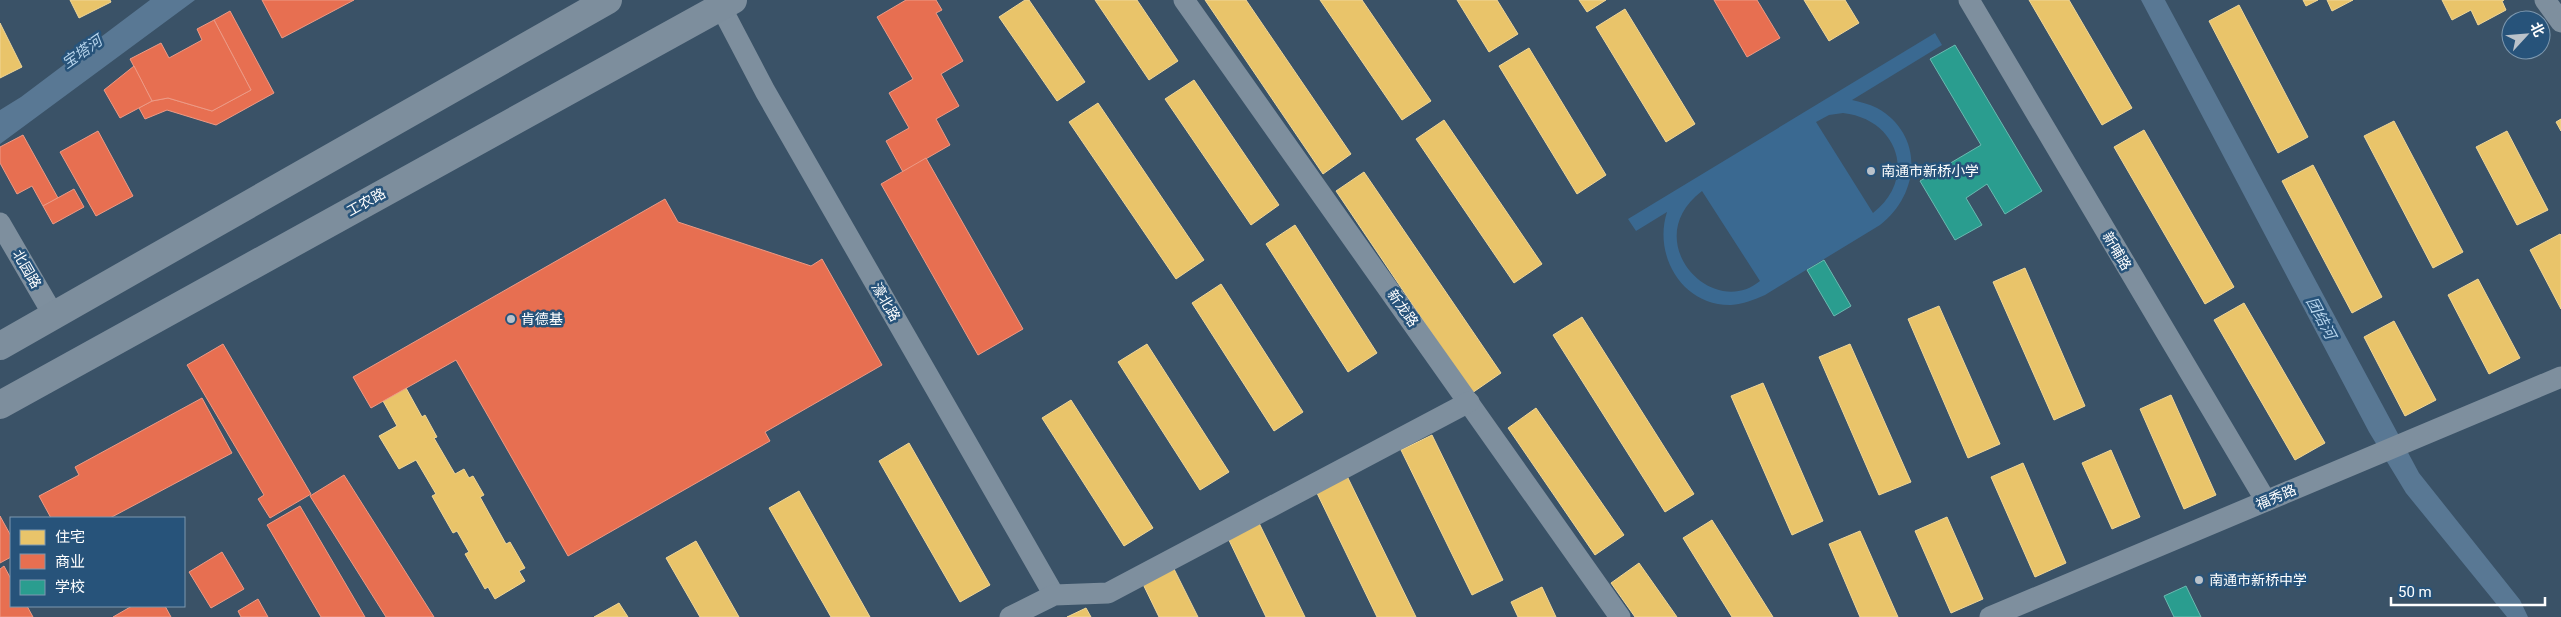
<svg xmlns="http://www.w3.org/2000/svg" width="2561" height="617" viewBox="0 0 2561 617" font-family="Roboto,'Noto Sans SC',sans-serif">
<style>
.green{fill:#3a6991;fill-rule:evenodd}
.water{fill:#597894}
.homes{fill:#e9c46a;stroke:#f0d697}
.shops{fill:#e76f51;stroke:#ee9a85}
.schools{fill:#2a9d8f;stroke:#6abab1}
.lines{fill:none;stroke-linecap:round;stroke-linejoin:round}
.street{stroke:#7e8f9e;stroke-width:21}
.primary{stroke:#7d8e9d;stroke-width:28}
.poi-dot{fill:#bac2ca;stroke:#27537a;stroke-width:2}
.labels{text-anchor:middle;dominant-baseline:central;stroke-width:5;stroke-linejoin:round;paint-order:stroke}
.poi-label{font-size:14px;fill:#fff;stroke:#27537a;text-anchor:start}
.street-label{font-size:14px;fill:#fff;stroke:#27537a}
.water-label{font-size:15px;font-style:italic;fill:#b5d3eb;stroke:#27537a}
</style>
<rect width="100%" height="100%" fill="#3a5267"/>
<!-- green -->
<path class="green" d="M1935,33L1942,45L1852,100C1860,102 1869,104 1877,108C1925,135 1920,194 1880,225L1765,295C1754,300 1743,304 1731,305C1682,306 1653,255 1667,212L1636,231L1628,219ZM1843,113C1898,119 1918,178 1873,213L1816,122L1829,115ZM1702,191L1760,281C1712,321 1637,240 1702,191Z"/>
<!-- water -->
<g class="water">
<polygon points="150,0 195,0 0,144 0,110 21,97"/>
<polygon points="2141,0 2165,0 2419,473 2520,600 2528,617 2507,617 2406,493 2369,432"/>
</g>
<!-- homes -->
<g class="homes">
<polygon points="70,0 110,0 111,2 79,18"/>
<polygon points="1025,0 1029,0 1085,82 1057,101 999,17"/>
<polygon points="1095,0 1137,0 1178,61 1149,80"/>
<polygon points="1205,0 1246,0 1351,154 1323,174"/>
<polygon points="1320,0 1362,0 1431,101 1402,120"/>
<polygon points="1457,0 1497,0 1518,34 1489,52"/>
<polygon points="1579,0 1606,0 1587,12"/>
<polygon points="1804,0 1845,0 1859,23 1829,41"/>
<polygon points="2029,0 2069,0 2132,108 2102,125"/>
<polygon points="2303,0 2318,0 2306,6"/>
<polygon points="2327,0 2353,0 2332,11"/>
<polygon points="2442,0 2504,0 2502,1 2506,10 2478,25 2471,10 2452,20"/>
<polygon points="2239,5 2308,137 2278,153 2209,21"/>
<polygon points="1625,9 1695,124 1666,142 1596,27"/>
<polygon points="0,23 22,67 0,78"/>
<polygon points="1529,48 1606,175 1577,194 1499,66"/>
<polygon points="1194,80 1279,205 1251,225 1165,99"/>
<polygon points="1098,103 1204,260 1176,279 1069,122"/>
<polygon points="2561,119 2561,131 2556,122"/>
<polygon points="1444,120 1542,264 1514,283 1416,139"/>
<polygon points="2394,121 2463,252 2433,268 2364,136"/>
<polygon points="2144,130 2234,287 2205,304 2114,147"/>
<polygon points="2507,131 2548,210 2517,225 2476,147"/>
<polygon points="2313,165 2382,297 2352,313 2282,181"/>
<polygon points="1364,172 1501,373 1472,393 1336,191"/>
<polygon points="1295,225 1377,353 1348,372 1266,244"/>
<polygon points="2560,234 2561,235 2561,309 2530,250"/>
<polygon points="2025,268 2085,406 2054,420 1993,282"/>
<polygon points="2478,279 2520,358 2489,374 2448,295"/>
<polygon points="1221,284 1303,412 1274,431 1192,303"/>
<polygon points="2244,303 2325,443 2295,460 2214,320"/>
<polygon points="1939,306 2000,444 1968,458 1908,319"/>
<polygon points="1582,317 1694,494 1665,512 1553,335"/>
<polygon points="2394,321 2436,400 2405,416 2364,337"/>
<polygon points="1147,344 1229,472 1200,490 1118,362"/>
<polygon points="1850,344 1911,482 1879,495 1819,357"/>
<polygon points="1763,383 1823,521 1792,535 1731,396"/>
<polygon points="406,388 422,417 425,415 437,437 434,438 455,474 464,469 469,478 473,476 484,495 480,497 506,544 510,542 525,568 519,571 525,581 495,599 488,587 485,589 465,554 469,552 457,531 453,533 432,496 436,494 416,460 399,469 379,436 397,426 383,401"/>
<polygon points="2171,395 2216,495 2184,509 2140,409"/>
<polygon points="1071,400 1153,528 1124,546 1042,418"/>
<polygon points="1536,408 1624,535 1595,555 1508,428"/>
<polygon points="1432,435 1503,580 1472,595 1401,450"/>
<polygon points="909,443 990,585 960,602 879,461"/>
<polygon points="2111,450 2140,517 2112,529 2082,463"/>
<polygon points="2023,463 2066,563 2035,577 1991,477"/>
<polygon points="1347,476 1416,617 1377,617 1316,491"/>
<polygon points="799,491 870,617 831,617 769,508"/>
<polygon points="1947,517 1983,599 1951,613 1915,531"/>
<polygon points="1712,520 1773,617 1732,617 1683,538"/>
<polygon points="1258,521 1305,617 1266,617 1227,536"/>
<polygon points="1860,531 1898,617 1860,617 1829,544"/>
<polygon points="696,541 739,617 700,617 666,558"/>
<polygon points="1639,563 1677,617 1635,617 1611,583"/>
<polygon points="1172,565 1198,617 1159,617 1141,580"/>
<polygon points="1542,587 1556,617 1518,617 1511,602"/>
<polygon points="619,603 628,617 594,617"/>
<polygon points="1086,608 1091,617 1067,617"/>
</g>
<!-- shops -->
<g class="shops">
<polygon points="262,0 354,0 282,38"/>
<polygon points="906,0 936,0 942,10 936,13 963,61 941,74 959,106 936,119 950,145 903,172 886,141 909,128 889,93 913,79 877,17"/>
<polygon points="1714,0 1757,0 1780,38 1747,57"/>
<polygon points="230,11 274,93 216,125 167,110 145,119 139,108 152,101 168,98 212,111 251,90 214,20"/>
<polygon points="214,20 251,90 212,111 168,98 152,101 130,59 161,43 169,58 202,40 197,29"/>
<polygon points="134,66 152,101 120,118 104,90"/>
<polygon points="98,131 133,196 96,216 60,152"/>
<polygon points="23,135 58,198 43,206 32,186 17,194 0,163 0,147"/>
<polygon points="926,158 1023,329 978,355 881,184"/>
<polygon points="74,189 84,207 53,224 43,206"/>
<polygon points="665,199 678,222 811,266 822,259 882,365 765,432 770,441 568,556 456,360 371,408 353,377"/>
<polygon points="223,344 311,494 270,518 258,499 264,495 187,365"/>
<polygon points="202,398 232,453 110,518 51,518 39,496 79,475 75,467"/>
<polygon points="344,475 434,617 386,617 310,496"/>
<polygon points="300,506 365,617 321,617 267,525"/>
<polygon points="0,516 11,536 11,557 0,563"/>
<polygon points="222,552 244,589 211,608 189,572"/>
<polygon points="4,566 11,579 11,606 27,606 33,617 0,617 0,569"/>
<polygon points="258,599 268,617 241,617 238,611"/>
<polygon points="132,606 165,606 171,617 113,617"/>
</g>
<!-- schools -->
<g class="schools">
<polygon points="1955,45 2042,191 2005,214 1987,184 1966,198 1982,225 1955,240 1920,181 1981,145 1930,59"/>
<polygon points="1824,260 1851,306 1834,316 1807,270"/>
<polygon points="2186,586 2201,617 2174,617 2164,596"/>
</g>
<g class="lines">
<!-- street -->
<g class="street">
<polyline points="1184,0 1620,617"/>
<polyline points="1969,0 2266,501"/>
<polyline points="2545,0 2561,22"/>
<polyline points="721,7 765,91 1054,595"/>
<polyline points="0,223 54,316"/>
<polyline points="1010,617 1054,595 1108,593 1469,402"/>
<polyline points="1990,617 2561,377"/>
</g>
<!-- primary -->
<g class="primary">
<polyline points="0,346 608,0"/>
<polyline points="0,405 733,0"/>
</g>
</g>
<!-- markers -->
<g class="poi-dot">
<circle cx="1871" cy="171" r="5"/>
<circle cx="511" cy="319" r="5"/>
<circle cx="2199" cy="580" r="5"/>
</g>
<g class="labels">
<!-- poi labels -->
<g class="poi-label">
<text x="1881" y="171">南通市新桥小学</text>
<text x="521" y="319">肯德基</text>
<text x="2209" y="580">南通市新桥中学</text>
</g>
<!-- street labels -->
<g class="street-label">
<text transform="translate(366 202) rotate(-29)">工农路</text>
<text transform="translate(2117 251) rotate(59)">新哺路</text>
<text transform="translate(27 269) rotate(60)">北园路</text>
<text transform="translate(886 302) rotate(60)">濠北路</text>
<text transform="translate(1403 308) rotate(55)">新龙路</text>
<text transform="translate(2276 497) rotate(-23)">福秀路</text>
</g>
<!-- water labels -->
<g class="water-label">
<text transform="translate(82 52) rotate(-35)">宝塔河</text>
<text transform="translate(2321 318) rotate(62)">团结河</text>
</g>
</g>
<!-- legend -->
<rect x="10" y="517" width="175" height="90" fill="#27537a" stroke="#7d98af"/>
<rect x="20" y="530" width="25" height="15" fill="#e9c46a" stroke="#7d98af"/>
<text x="55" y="542" font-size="15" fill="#ffffff">住宅</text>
<rect x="20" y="554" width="25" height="15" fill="#e76f51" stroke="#7d98af"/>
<text x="55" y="567" font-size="15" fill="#ffffff">商业</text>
<rect x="20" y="580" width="25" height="15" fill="#2a9d8f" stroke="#7d98af"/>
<text x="55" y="592" font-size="15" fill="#ffffff">学校</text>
<!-- north arrow -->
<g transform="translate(2526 35) rotate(64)"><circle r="24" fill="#27537a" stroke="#7d98af"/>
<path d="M0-4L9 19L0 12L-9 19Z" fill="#bac2ca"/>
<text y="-8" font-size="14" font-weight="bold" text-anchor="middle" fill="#ffffff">北</text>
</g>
<!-- scale -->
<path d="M2391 597v8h154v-8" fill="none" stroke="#ffffff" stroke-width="2.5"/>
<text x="2398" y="597" font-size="15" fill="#ffffff" stroke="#27537a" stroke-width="4" paint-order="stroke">50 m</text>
</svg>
